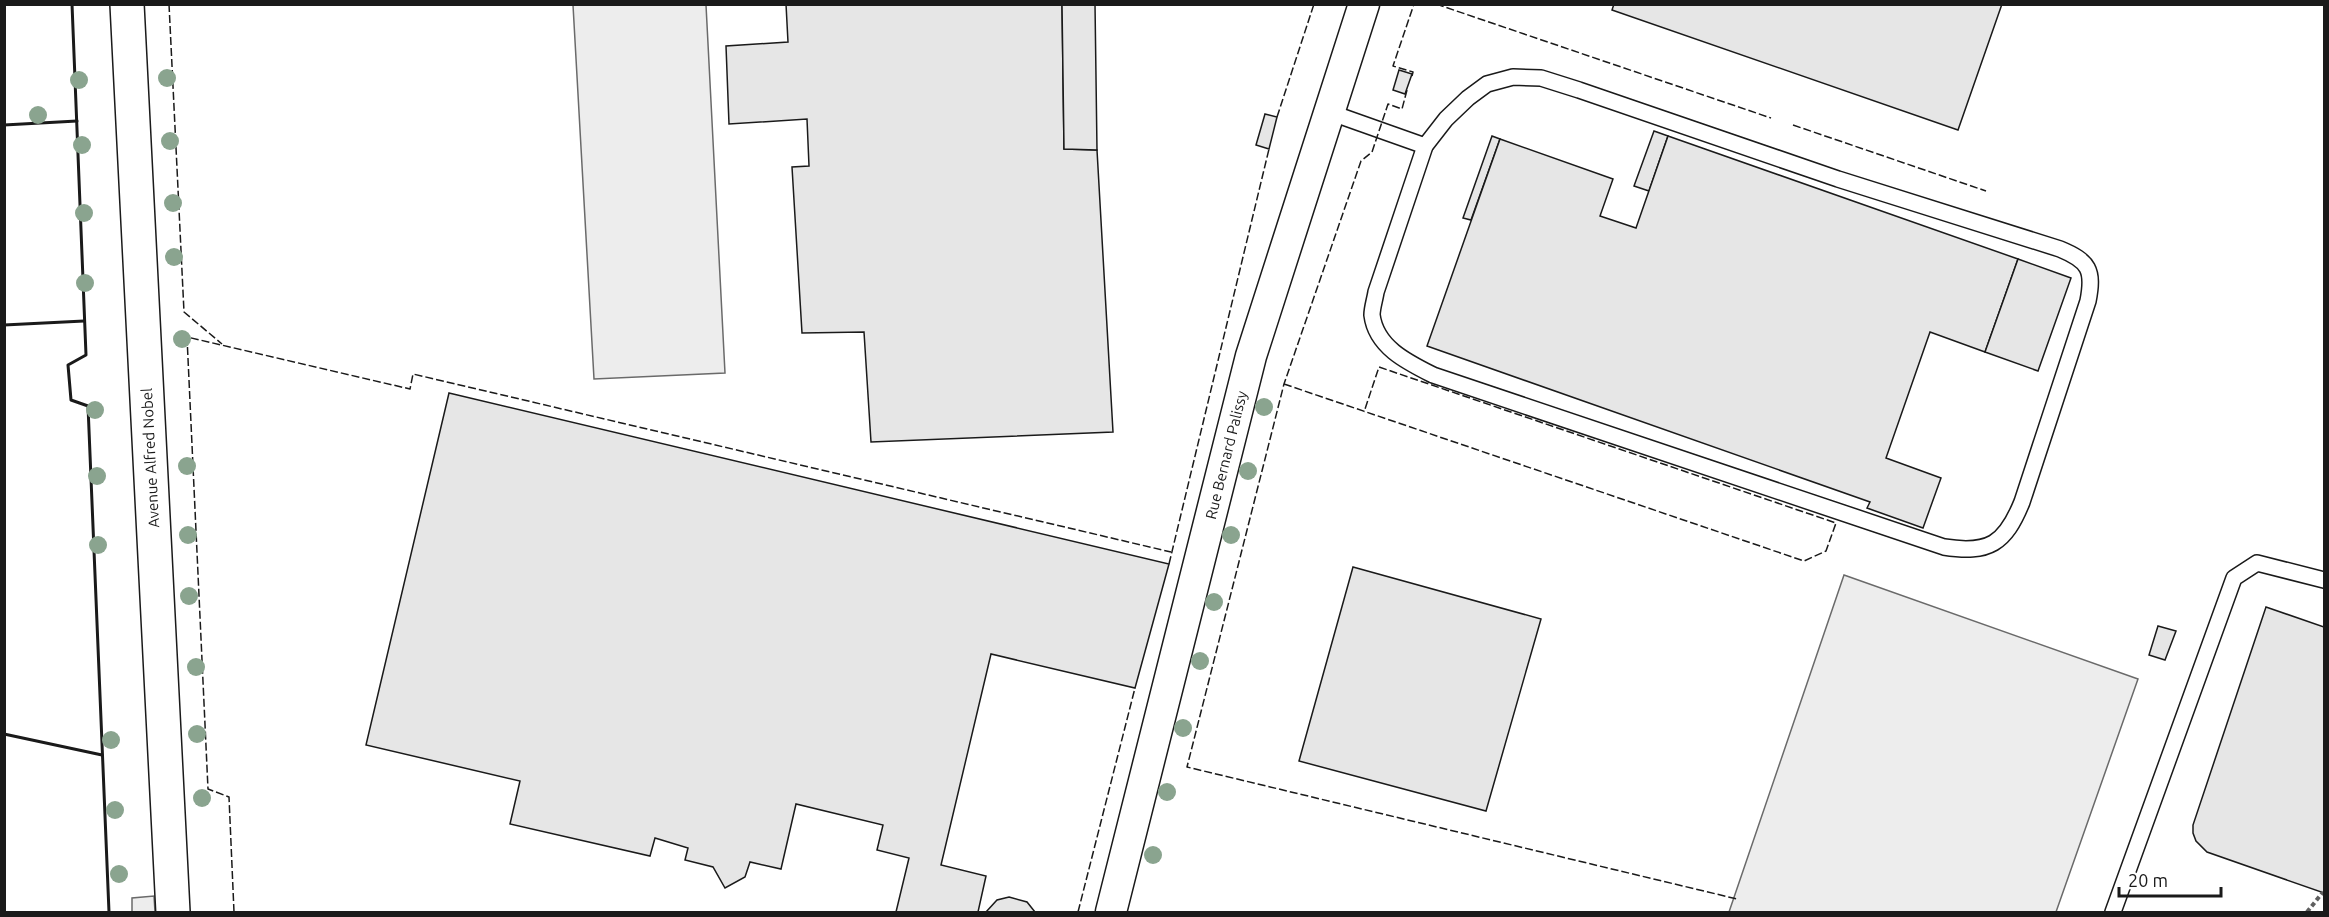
<svg xmlns="http://www.w3.org/2000/svg" width="2329" height="917" viewBox="0 0 2329 917" font-family="Ubuntu,sans-serif">
<style>
.built{fill:#ededed;stroke:#6a6a6a;stroke-width:1.5}
.building{fill:#e6e6e6;stroke:#1a1a1a;stroke-width:1.5}
.lines{fill:none;stroke-linecap:round;stroke-linejoin:round}
.lane-casing{stroke:#1a1a1a;stroke-width:18}
.street-casing{stroke:#1a1a1a;stroke-width:33}
.secondary-casing{stroke:#1a1a1a;stroke-width:36}
.path{stroke:#5f5f5f;stroke-width:4;stroke-dasharray:4.5 3;stroke-linecap:butt}
.lane{stroke:#fff;stroke-width:15}
.street{stroke:#fff;stroke-width:30}
.secondary{stroke:#fff;stroke-width:33}
.fence{stroke:#1a1a1a;stroke-width:1.5;stroke-dasharray:8 3;stroke-linecap:butt}
.wall{stroke:#1a1a1a;stroke-width:3}
.tree{fill:#8aa48f}
.labels{text-anchor:middle;dominant-baseline:central;stroke-width:4.5;stroke-linejoin:round;paint-order:stroke}
.street-label{font-size:15px;fill:#1a1a1a;stroke:#fff}
</style>
<rect width="100%" height="100%" fill="#fff"/>
<!-- built -->
<g class="built">
<polygon points="573,5 706,5 725,373 594,379"/>
<polygon points="1844,575 2138,679 2056,912 1729,912"/>
<polygon points="154,896 155,912 132,912 132,898"/>
</g>
<!-- building -->
<g class="building">
<polygon points="786,4 1062,4 1064,149 1097,150 1113,432 871,442 864,332 802,333 792,167 809,166 807,119 729,124 726,46 788,42"/>
<polygon points="1062,4 1095,4 1097,150 1064,149"/>
<polygon points="1614,4 2002,4 1958,130 1612,10"/>
<polygon points="1399,70 1412,74 1405,94 1393,90"/>
<polygon points="1265,114 1277,117 1269,149 1256,145"/>
<polygon points="1654,131 1668,136 1649,191 1634,186"/>
<polygon points="1492,136 1500,139 1471,220 1463,218"/>
<polygon points="1668,136 2018,259 1985,352 1930,332 1886,458 1941,478 1923,528 1867,508 1870,502 1427,346 1500,139 1613,179 1600,216 1636,228"/>
<polygon points="2018,259 2071,278 2038,371 1985,352"/>
<polygon points="449,393 1169,564 1135,688 991,654 941,865 986,876 978,912 896,912 909,858 877,850 883,825 796,804 781,869 750,862 745,877 725,888 713,867 685,860 688,848 655,838 650,856 510,824 520,781 366,745"/>
<polygon points="1353,567 1541,619 1486,811 1299,761"/>
<polygon points="2266,607 2324,627 2324,893 2207,852 2196,841 2193,833 2193,825"/>
<polygon points="2158,626 2176,631 2165,660 2149,655"/>
<polygon points="1009,897 1027,902 1035,912 986,912 997,900"/>
</g>
<g class="lines">
<defs>
<g id="lane">
<path d="M1513,77L1541,78L1579,90L1838,179L2060,249C2089,261 2094,270 2088,301L2022,502C2005,544 1989,554 1944,547L1433,375C1407,362 1376,347 1372,315C1372,308 1375,299 1376,292L1425,146L1446,119L1468,98L1487,84Z"/>
<polyline points="1329,112 1425,146"/>
<polyline points="2113,912 2234,578 2257,563 2324,580"/>
</g>
<polyline id="street" points="1111,912 1251,356 1364,4"/>
<polyline id="secondary" points="127,4 173,912"/>
</defs>
<!-- lane casing -->
<use href="#lane" class="lane-casing"/>
<!-- street casing -->
<use href="#street" class="street-casing"/>
<!-- secondary casing -->
<use href="#secondary" class="secondary-casing"/>
<!-- path -->
<polyline class="path" points="2307,912 2323,892"/>
<!-- lane -->
<use href="#lane" class="lane"/>
<!-- street -->
<use href="#street" class="street"/>
<!-- secondary -->
<use href="#secondary" class="secondary"/>
<!-- fence -->
<g class="fence">
<polyline points="169,4 184,312 222,344"/>
<polyline points="1436,4 1771,118"/>
<polyline points="1412,76 1413,72 1393,66 1414,4"/>
<polyline points="1407,90 1402,109 1388,104 1372,152 1361,161 1284,384 1187,767 1737,899"/>
<polyline points="1277,117 1314,4"/>
<polyline points="1793,125 1986,191"/>
<polyline points="1284,384 1804,561 1826,551 1836,523 1379,367 1364,412"/>
<polyline points="1169,564 1269,149"/>
<polyline points="234,912 229,797 208,789 187,337 410,389 413,374 1171,552"/>
<polyline points="1078,912 1135,688"/>
</g>
<!-- wall -->
<g class="wall">
<polyline points="72,4 86,355 68,365 71,400 88,406 109,912"/>
<polyline points="4,125 77,121"/>
<polyline points="4,325 84,321"/>
<polyline points="4,734 102,755"/>
</g>
</g>
<!-- trees -->
<g class="tree">
<circle cx="167" cy="78" r="9"/>
<circle cx="79" cy="80" r="9"/>
<circle cx="38" cy="115" r="9"/>
<circle cx="170" cy="141" r="9"/>
<circle cx="82" cy="145" r="9"/>
<circle cx="173" cy="203" r="9"/>
<circle cx="84" cy="213" r="9"/>
<circle cx="174" cy="257" r="9"/>
<circle cx="85" cy="283" r="9"/>
<circle cx="182" cy="339" r="9"/>
<circle cx="1264" cy="407" r="9"/>
<circle cx="95" cy="410" r="9"/>
<circle cx="187" cy="466" r="9"/>
<circle cx="1248" cy="471" r="9"/>
<circle cx="97" cy="476" r="9"/>
<circle cx="188" cy="535" r="9"/>
<circle cx="1231" cy="535" r="9"/>
<circle cx="98" cy="545" r="9"/>
<circle cx="189" cy="596" r="9"/>
<circle cx="1214" cy="602" r="9"/>
<circle cx="1200" cy="661" r="9"/>
<circle cx="196" cy="667" r="9"/>
<circle cx="1183" cy="728" r="9"/>
<circle cx="197" cy="734" r="9"/>
<circle cx="111" cy="740" r="9"/>
<circle cx="1167" cy="792" r="9"/>
<circle cx="202" cy="798" r="9"/>
<circle cx="115" cy="810" r="9"/>
<circle cx="1153" cy="855" r="9"/>
<circle cx="119" cy="874" r="9"/>
</g>
<g class="labels">
<!-- street labels -->
<g class="street-label">
<text transform="translate(1226 455) rotate(-76)">Rue Bernard Palissy</text>
<text transform="translate(150 458) rotate(-93)">Avenue Alfred Nobel</text>
</g>
</g>
<!-- border -->
<rect width="2329" height="917" fill="none" stroke="#1a1a1a" stroke-width="12"/>
<!-- scale -->
<path d="M2119 887v9h102v-9" fill="none" stroke="#1a1a1a" stroke-width="3"/>
<text x="2128" y="887" font-size="18" fill="#1a1a1a" stroke="#ffffff" stroke-width="4.5" paint-order="stroke">20 m</text>
</svg>
